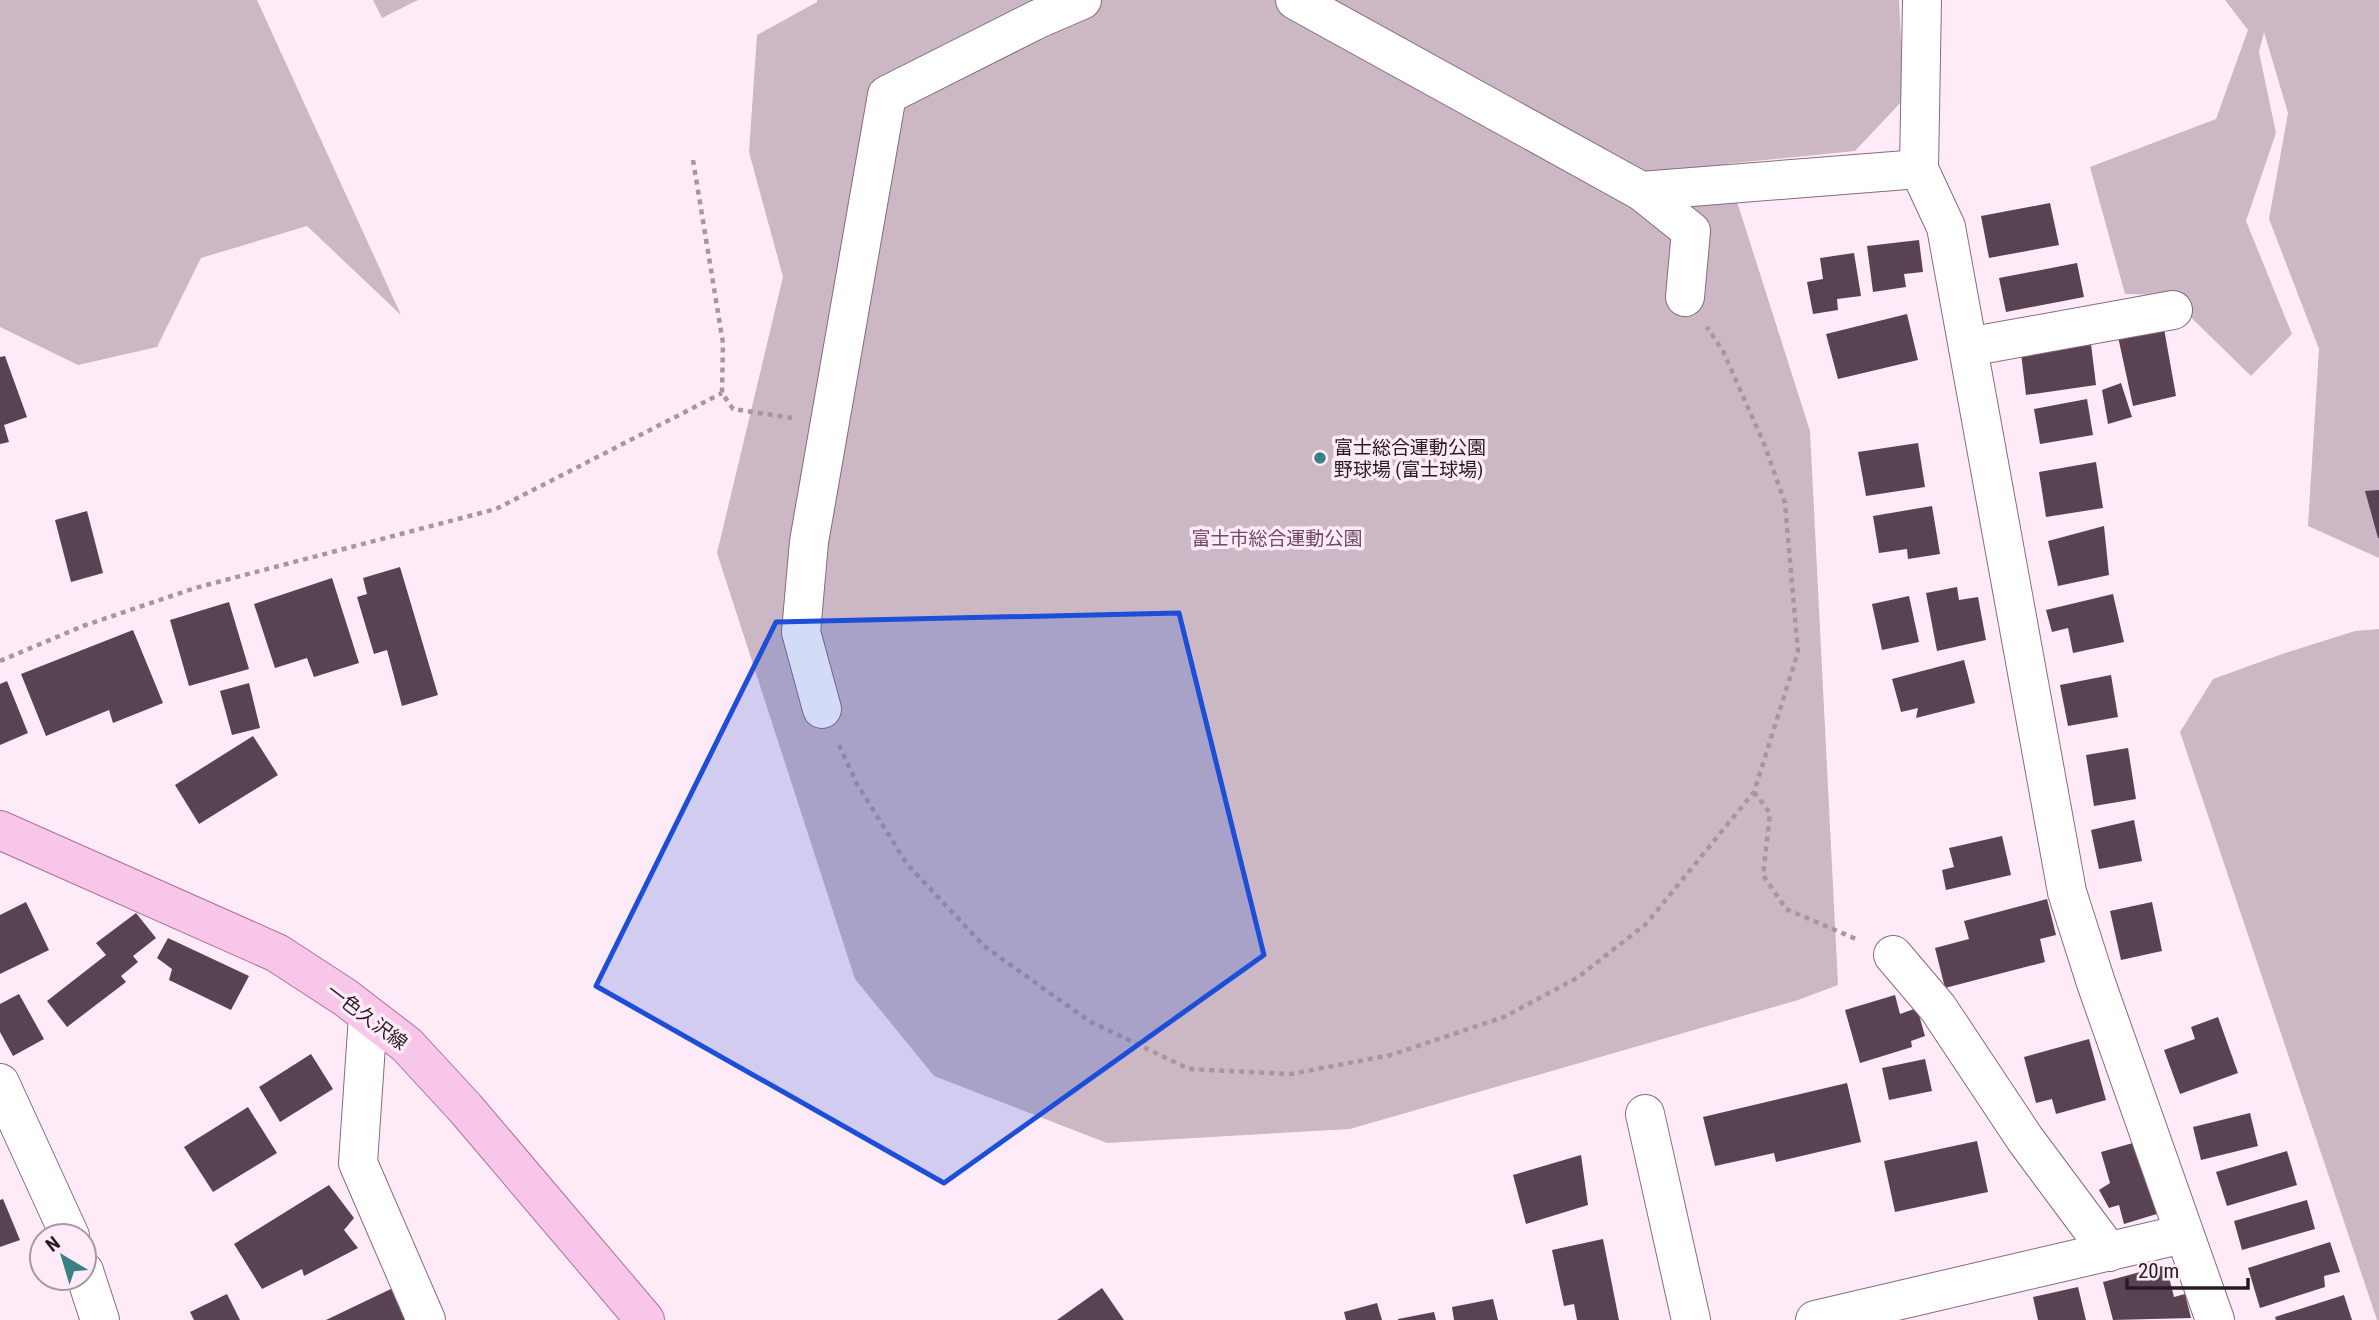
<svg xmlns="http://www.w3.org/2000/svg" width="2379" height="1320" viewBox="0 0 2379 1320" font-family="'Roboto Condensed','Noto Sans JP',sans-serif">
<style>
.green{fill:#ccb7c5}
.building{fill:#594252}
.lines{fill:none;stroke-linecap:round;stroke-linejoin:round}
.minor-casing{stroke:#876b7e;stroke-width:40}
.major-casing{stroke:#ab719b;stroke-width:40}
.path{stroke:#a796a1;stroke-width:4.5;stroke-dasharray:5 5;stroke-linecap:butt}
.minor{stroke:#fff;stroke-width:38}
.major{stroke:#f7c6e9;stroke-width:38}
.marked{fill:#1d4ed8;fill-opacity:0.2;stroke:#1d4ed8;stroke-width:5;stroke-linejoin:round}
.poi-dot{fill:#398284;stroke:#ffebf8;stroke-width:2.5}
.labels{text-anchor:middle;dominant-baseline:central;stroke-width:7;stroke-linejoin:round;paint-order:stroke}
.poi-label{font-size:19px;fill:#271b23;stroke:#ffebf8;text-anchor:start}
.park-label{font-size:19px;fill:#714865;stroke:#ffebf8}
.street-label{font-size:19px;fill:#271b23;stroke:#ffebf8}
</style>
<rect width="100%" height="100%" fill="#ffebf8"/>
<!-- green -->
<g class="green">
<polygon points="0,0 257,0 401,315 307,226 201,258 157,347 78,365 0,327"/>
<polygon points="373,0 418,0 382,18"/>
<polygon points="817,0 1899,0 1904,99 1855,151 1725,164 1810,431 1838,985 1798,1000 1350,1129 1107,1143 934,1076 855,979 717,553 783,277 749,152 757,35 817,2"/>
<polygon points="2225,0 2379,0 2379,558 2308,526 2319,349 2269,219 2288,113 2264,32 2259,52 2276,133 2246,221 2292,334 2251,376 2168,295 2125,294 2090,167 2216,119 2248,30"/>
<polygon points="2379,629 2379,1320 2377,1320 2180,732 2213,679 2285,653 2355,631"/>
</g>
<!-- building -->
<g class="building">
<polygon points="2050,203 2059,245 1989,258 1981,216"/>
<polygon points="1919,240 1923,272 1904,274 1906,287 1873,292 1867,246"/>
<polygon points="1854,253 1861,296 1837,299 1838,310 1813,314 1807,282 1823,279 1820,258"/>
<polygon points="2077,263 2084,297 2006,312 1999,278"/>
<polygon points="1907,314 1918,360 1838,379 1826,334"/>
<polygon points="2163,323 2176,396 2133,406 2117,332"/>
<polygon points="2091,344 2096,385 2026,395 2021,353"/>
<polygon points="5,356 27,417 4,425 9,442 0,444 0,357"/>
<polygon points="2121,383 2132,417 2108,424 2102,390"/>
<polygon points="2087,399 2093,435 2040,444 2034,409"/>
<polygon points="1918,443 1925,487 1866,496 1858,452"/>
<polygon points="2096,462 2103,508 2046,517 2039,472"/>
<polygon points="2379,490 2379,538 2378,538 2365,491"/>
<polygon points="1932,506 1940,554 1908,559 1907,549 1879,553 1873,516"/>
<polygon points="87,511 103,573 71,582 55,520"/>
<polygon points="2104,526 2109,575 2058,586 2048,541"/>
<polygon points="400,567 438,695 402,706 387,650 374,654 357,597 367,594 363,578"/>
<polygon points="332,578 359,663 314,677 307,658 275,668 254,604"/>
<polygon points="1957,587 1959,600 1978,597 1986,640 1937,651 1926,593"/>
<polygon points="2113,594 2124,642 2073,653 2068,628 2052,632 2046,610"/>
<polygon points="1909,596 1919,642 1882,650 1872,604"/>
<polygon points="229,602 249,669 189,686 170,620"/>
<polygon points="133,630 163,703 113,723 109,710 46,736 21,674"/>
<polygon points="1964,660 1975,703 1916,718 1918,708 1901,712 1892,679"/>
<polygon points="2111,675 2118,717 2068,726 2060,685"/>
<polygon points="7,681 28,733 0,745 0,684"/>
<polygon points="249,683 260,728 232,735 220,691"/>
<polygon points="253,736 278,775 199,824 175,785"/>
<polygon points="2128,748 2136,799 2094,806 2086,755"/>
<polygon points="2134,820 2142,861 2099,869 2091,830"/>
<polygon points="2002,836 2011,875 1946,890 1942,870 1954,867 1949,848"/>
<polygon points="2047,899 2056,935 2040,939 2045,962 1945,988 1935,948 1969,939 1964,921"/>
<polygon points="26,902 49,950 0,974 0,915"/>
<polygon points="2152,902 2162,951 2121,960 2110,911"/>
<polygon points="136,913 156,938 133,956 138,962 121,976 126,982 67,1027 47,1001 106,955 96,943"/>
<polygon points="168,938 249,976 231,1010 169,980 172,969 157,958"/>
<polygon points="19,994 44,1039 13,1056 0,1032 0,1004"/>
<polygon points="1895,995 1900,1014 1917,1008 1925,1036 1911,1041 1912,1047 1860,1063 1845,1010"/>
<polygon points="2218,1017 2238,1073 2180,1094 2164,1050 2195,1039 2191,1027"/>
<polygon points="2089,1039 2106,1100 2056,1114 2052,1099 2036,1103 2024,1057"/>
<polygon points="311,1054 333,1089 280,1122 259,1087"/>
<polygon points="1925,1059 1932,1091 1889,1100 1882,1068"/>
<polygon points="1847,1083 1861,1142 1776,1162 1774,1153 1715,1166 1703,1117"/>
<polygon points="248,1107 277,1153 213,1192 184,1147"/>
<polygon points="2250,1113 2258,1146 2201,1160 2193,1127"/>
<polygon points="1977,1141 1988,1192 1895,1212 1884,1161"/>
<polygon points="2140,1141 2160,1213 2124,1224 2119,1205 2109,1208 2099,1190 2110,1183 2101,1152"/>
<polygon points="2287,1151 2297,1185 2227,1206 2216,1172"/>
<polygon points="1581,1155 1588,1205 1526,1224 1513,1175"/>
<polygon points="329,1185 354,1218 344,1230 358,1248 304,1276 302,1269 262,1289 234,1244"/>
<polygon points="3,1199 20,1240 0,1247 0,1200"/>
<polygon points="2307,1200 2315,1229 2242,1250 2234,1221"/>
<polygon points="1603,1239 1619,1320 1577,1320 1574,1304 1564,1306 1552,1250"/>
<polygon points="2330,1242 2340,1272 2324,1276 2325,1287 2260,1308 2248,1268"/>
<polygon points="2166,1265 2174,1297 2185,1294 2191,1318 2113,1320 2103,1282"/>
<polygon points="395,1287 410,1320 326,1320"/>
<polygon points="2078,1287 2086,1320 2038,1320 2033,1297"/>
<polygon points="1102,1288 1124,1320 1057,1320"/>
<polygon points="227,1294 240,1320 194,1320 190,1312"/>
<polygon points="2344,1295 2352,1320 2276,1320 2275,1317"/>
<polygon points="1493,1299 1498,1320 1454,1320 1452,1307"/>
<polygon points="1377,1303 1382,1320 1346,1320 1344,1312"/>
<polygon points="1434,1312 1436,1320 1398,1320 1398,1319"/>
</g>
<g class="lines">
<defs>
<g id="minor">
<polyline points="1295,0 1641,191 1919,169"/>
<polyline points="1922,0 1919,169 1946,227 2067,892 2096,983 2215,1320"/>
<polyline points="1641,191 1691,231 1685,297"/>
<polyline points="1968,347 2173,310"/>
<polyline points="822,709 801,632 809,542 887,95 1038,19 1082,0"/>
<polyline points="1893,955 1938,1008 2025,1139 2109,1252"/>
<polyline points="368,1016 358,1163 426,1320"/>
<polyline points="0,1083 70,1236"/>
<polyline points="1645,1114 1691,1320"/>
<polyline points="84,1271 100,1320"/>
<polyline points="1815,1320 2183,1234"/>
</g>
<polyline id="major" points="0,830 277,953 346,998 407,1045 466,1109 645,1320"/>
</defs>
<!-- minor casing -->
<use href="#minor" class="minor-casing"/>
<!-- major casing -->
<use href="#major" class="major-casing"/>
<!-- path -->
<g class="path">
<polyline points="693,160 723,343 722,393 733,409 792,418"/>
<polyline points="0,661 83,626 195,588 496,509 722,393"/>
<polyline points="839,745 857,784 907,864 984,946 1089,1021 1189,1069 1291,1074 1391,1055 1504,1017 1577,978 1646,924 1754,792 1798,652 1785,503 1765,446 1723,351 1707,327"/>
<polyline points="1754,792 1770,813 1763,875 1786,909 1856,939"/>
</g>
<!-- minor -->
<use href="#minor" class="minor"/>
<!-- major -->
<use href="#major" class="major"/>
</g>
<!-- marked area -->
<path class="marked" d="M1179,613L1264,955L944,1183L596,986L776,622Z"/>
<!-- markers -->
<circle class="poi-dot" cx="1320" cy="458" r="7"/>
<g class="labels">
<!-- poi labels -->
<g class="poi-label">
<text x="1334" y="447">富士総合運動公園<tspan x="1334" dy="22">野球場 (富士球場)</tspan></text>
</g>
<!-- park labels -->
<g class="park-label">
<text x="1277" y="538">富士市総合運動公園</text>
</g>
<!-- street labels -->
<g class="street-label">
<text transform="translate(367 1017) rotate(37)">一色久沢線</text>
</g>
</g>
<!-- north arrow -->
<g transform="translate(63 1257) rotate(322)"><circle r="33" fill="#ffebf8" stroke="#a998a3" stroke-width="2"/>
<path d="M0-5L12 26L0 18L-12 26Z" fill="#398284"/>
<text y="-10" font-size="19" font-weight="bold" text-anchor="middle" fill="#271b23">N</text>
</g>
<!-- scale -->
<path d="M2127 1278v10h121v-10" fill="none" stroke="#271b23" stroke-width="3.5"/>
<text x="2138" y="1278" font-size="21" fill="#271b23" stroke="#ffebf8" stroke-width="5" paint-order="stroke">20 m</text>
</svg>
